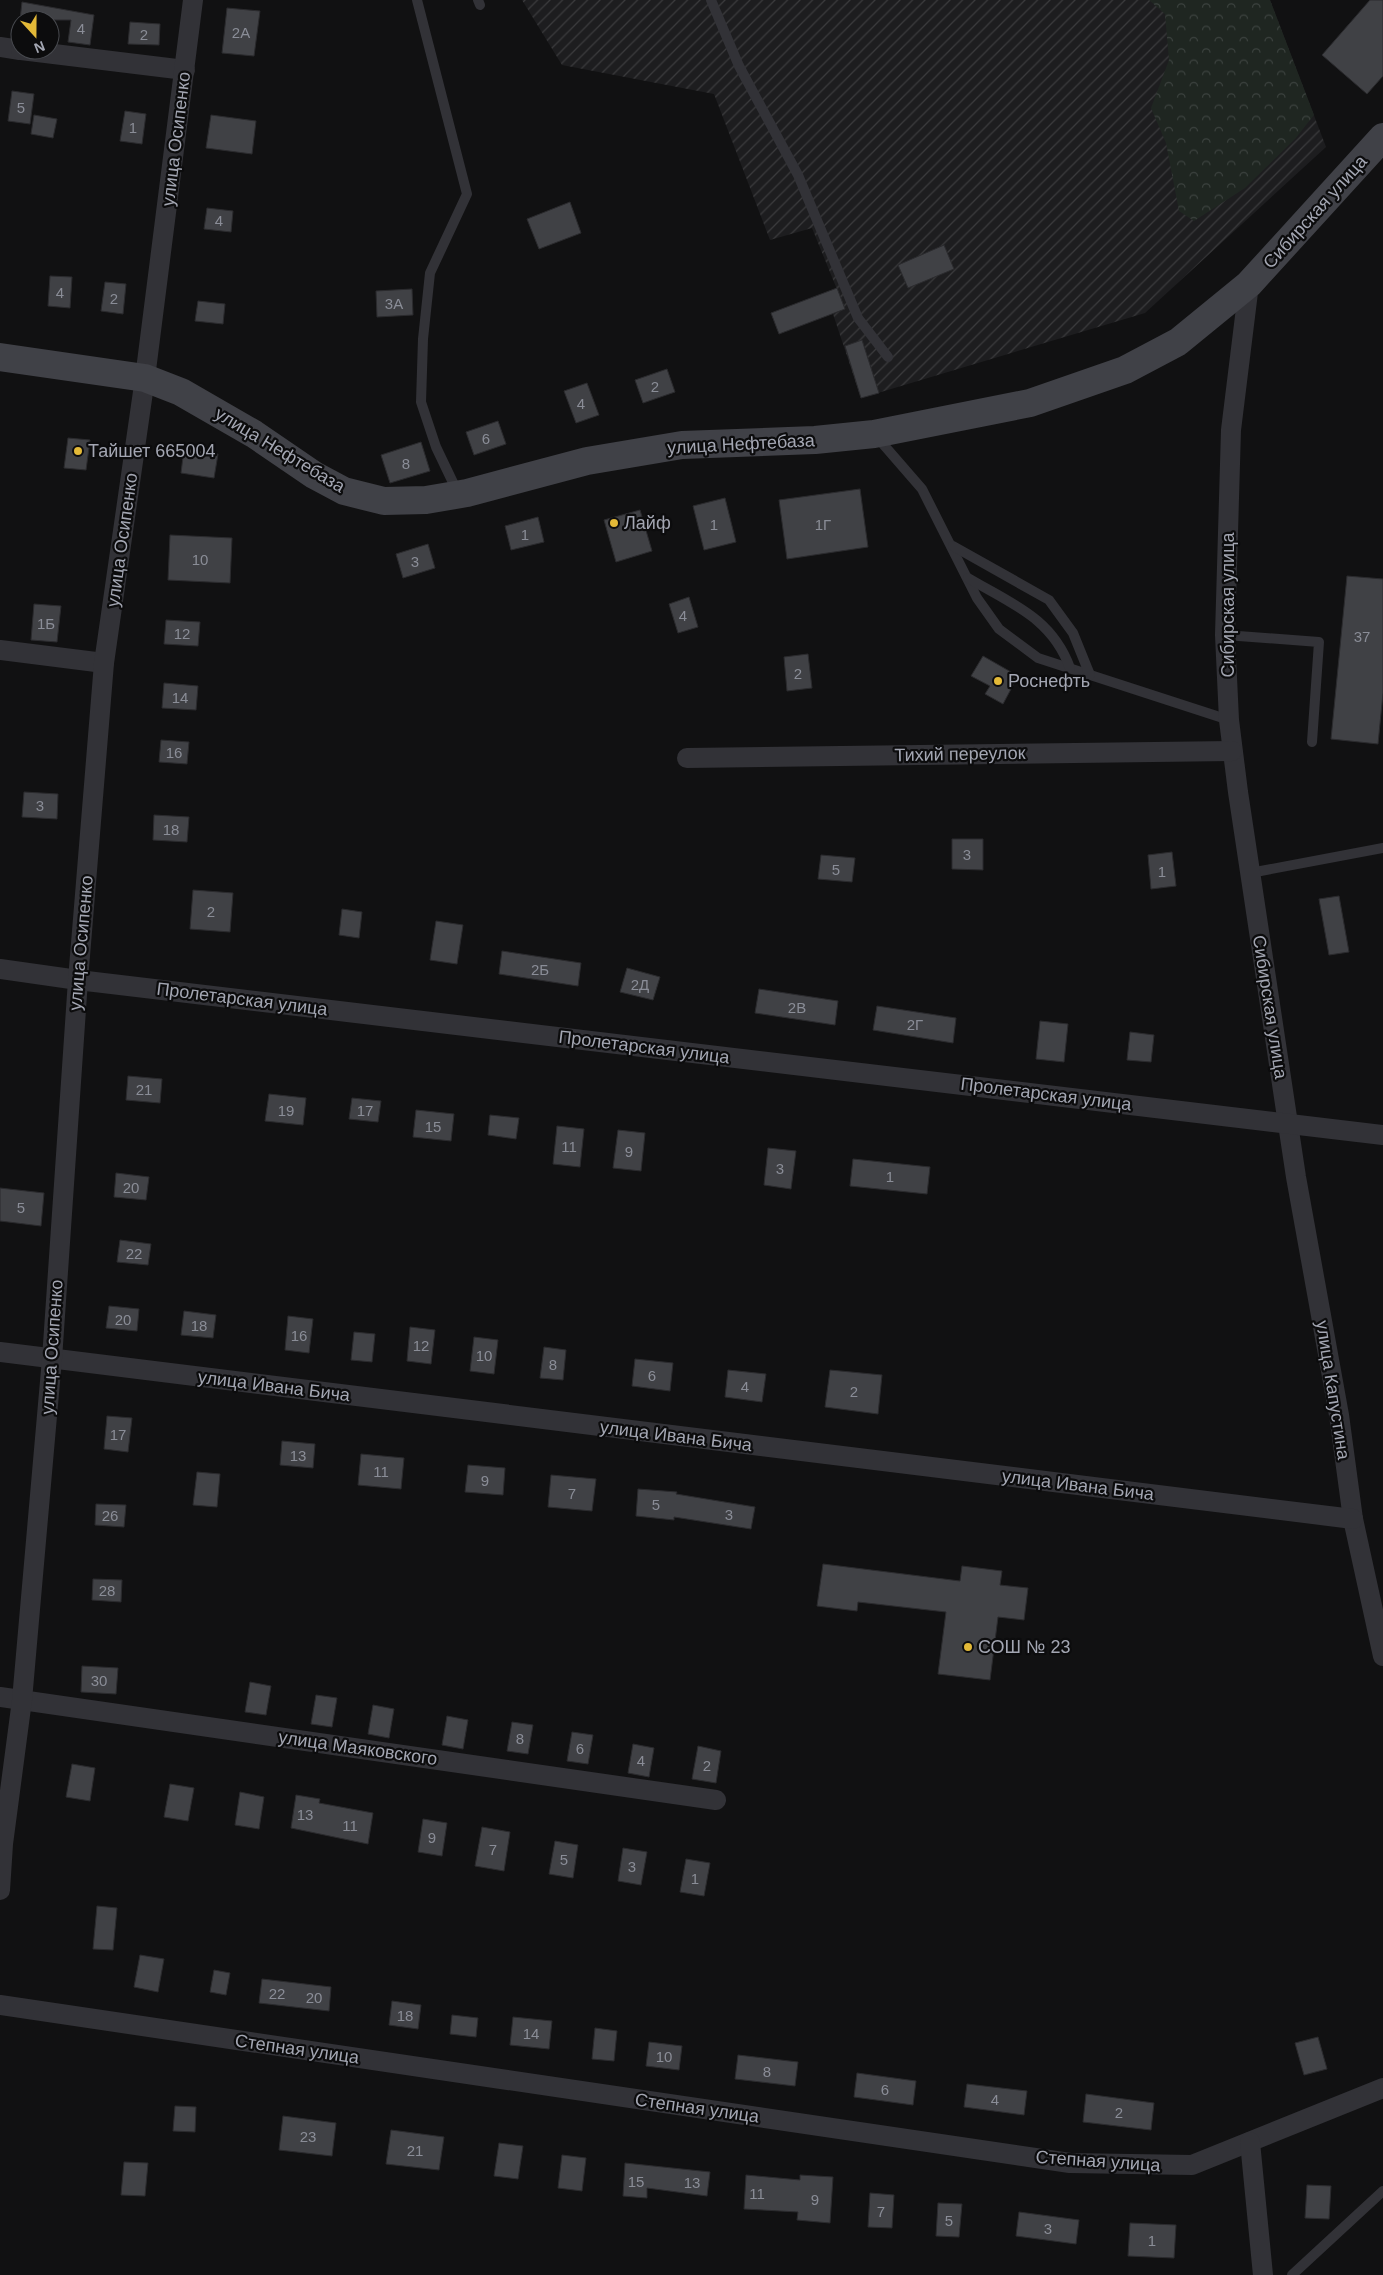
<svg xmlns="http://www.w3.org/2000/svg" width="1383" height="2275" viewBox="0 0 1383 2275" font-family="Arial,sans-serif">
<style>
.industrial{fill:url(#industrial-furrows)}
.forest{fill:url(#forest-crowns)}
.building{fill:#404145;stroke:#2b2b2e}
.lines{fill:none;stroke-linecap:round;stroke-linejoin:round}
.service{stroke:#323237;stroke-width:10}
.minor{stroke:#323237;stroke-width:20}
.secondary{stroke:#404147;stroke-width:28}
.poi-dot{fill:#e3b938;stroke:#0c0c0d;stroke-width:2}
.labels{text-anchor:middle;dominant-baseline:central;stroke-width:4.5;stroke-linejoin:round;paint-order:stroke}
.number-label{font-size:15px;fill:#8a8d97}
.street-label{font-size:18px;fill:#a3a6b2;stroke:#0c0c0d}
.poi-label{font-size:18px;fill:#a3a6b2;stroke:#0c0c0d;text-anchor:start}
</style>
<defs>
<pattern id="industrial-furrows" width="10" height="10" patternUnits="userSpaceOnUse" patternTransform="scale(1.25)"><rect width="10" height="10" fill="#1d1d1f"/><path d="M-1 1l2-2M0 10L10 0M9 11l2-2" fill="none" stroke="#3b3b3d"/></pattern>
<pattern id="forest-crowns" width="20" height="18" patternUnits="userSpaceOnUse" patternTransform="scale(1.25)"><rect width="20" height="18" fill="#1f2621"/><path d="M2 6a3 3 0 1 1 6 0M12 15a3 3 0 1 1 6 0" fill="none" stroke="#3c423f"/></pattern>
</defs>
<rect width="100%" height="100%" fill="#111112"/>
<!-- industrial -->
<polygon class="industrial" points="522,0 1270,0 1326,147 1145,313 861,398 833,314 845,309 812,228 770,240 714,94 562,65"/>
<!-- forest -->
<polygon class="forest" points="1149,0 1270,0 1314,115 1295,139 1245,188 1194,221 1179,211 1166,143 1151,108 1169,60 1165,14"/>
<!-- building -->
<g class="building">
<polygon points="1370,0 1383,0 1383,76 1367,94 1322,55"/>
<polygon points="22,2 94,15 90,45 68,42 71,20 20,20"/>
<polygon points="227,8 260,11 254,56 222,53"/>
<polygon points="130,22 160,24 159,45 128,44"/>
<polygon points="12,91 34,94 30,124 8,121"/>
<polygon points="125,111 146,114 142,144 120,141"/>
<polygon points="34,115 57,119 53,138 31,134"/>
<polygon points="211,115 256,121 252,154 206,148"/>
<polygon points="570,202 581,233 539,249 527,219"/>
<polygon points="207,208 233,211 231,232 204,229"/>
<polygon points="944,245 954,269 908,288 898,265"/>
<polygon points="50,276 72,277 70,308 48,306"/>
<polygon points="105,282 126,284 123,314 101,311"/>
<polygon points="837,288 845,309 779,334 771,313"/>
<polygon points="412,289 413,315 377,317 376,291"/>
<polygon points="198,301 225,304 223,324 195,321"/>
<polygon points="862,340 879,393 861,398 845,346"/>
<polygon points="667,369 675,392 643,403 635,380"/>
<polygon points="587,383 599,415 576,423 564,391"/>
<polygon points="498,421 506,444 474,455 466,432"/>
<polygon points="68,438 90,440 86,470 64,468"/>
<polygon points="421,442 430,471 390,483 381,455"/>
<polygon points="184,449 218,454 214,478 181,473"/>
<polygon points="860,489 868,547 787,559 779,500"/>
<polygon points="725,498 736,542 704,550 693,506"/>
<polygon points="640,510 652,551 616,562 604,520"/>
<polygon points="538,517 544,542 511,550 505,526"/>
<polygon points="170,535 232,538 230,583 168,580"/>
<polygon points="428,544 435,568 403,578 396,554"/>
<polygon points="1347,576 1383,579 1383,693 1378,744 1331,739"/>
<polygon points="689,597 698,627 678,633 669,604"/>
<polygon points="34,604 61,606 57,642 31,640"/>
<polygon points="166,620 200,622 198,646 164,644"/>
<polygon points="808,654 812,688 787,691 784,657"/>
<polygon points="983,656 1018,676 1003,704 985,694 990,686 971,676"/>
<polygon points="164,683 198,686 196,710 162,708"/>
<polygon points="161,740 189,742 187,764 159,762"/>
<polygon points="24,792 58,794 57,819 22,817"/>
<polygon points="154,815 189,817 187,842 153,840"/>
<polygon points="952,839 983,839 983,870 952,869"/>
<polygon points="1172,852 1176,886 1151,889 1148,855"/>
<polygon points="821,855 855,858 852,882 818,879"/>
<polygon points="193,890 233,893 230,932 190,929"/>
<polygon points="1339,896 1349,952 1329,955 1319,899"/>
<polygon points="342,909 362,912 359,938 339,935"/>
<polygon points="436,921 463,925 457,964 430,960"/>
<polygon points="502,951 581,963 578,986 499,974"/>
<polygon points="627,968 660,977 653,1000 620,992"/>
<polygon points="759,989 838,1001 835,1025 755,1013"/>
<polygon points="877,1006 956,1018 953,1043 873,1030"/>
<polygon points="1040,1021 1068,1024 1064,1062 1036,1059"/>
<polygon points="1130,1032 1154,1035 1151,1062 1127,1060"/>
<polygon points="128,1076 162,1079 160,1103 126,1100"/>
<polygon points="269,1094 306,1098 303,1125 265,1121"/>
<polygon points="352,1098 381,1101 378,1122 349,1119"/>
<polygon points="416,1110 454,1114 451,1141 413,1137"/>
<polygon points="490,1115 519,1118 516,1139 488,1135"/>
<polygon points="557,1126 584,1129 580,1167 553,1164"/>
<polygon points="618,1130 645,1133 641,1171 613,1168"/>
<polygon points="768,1148 796,1151 791,1189 764,1185"/>
<polygon points="853,1159 930,1167 927,1194 850,1186"/>
<polygon points="116,1173 149,1177 146,1200 114,1197"/>
<polygon points="0,1188 44,1193 41,1226 0,1221"/>
<polygon points="120,1240 151,1244 148,1265 117,1262"/>
<polygon points="109,1306 139,1309 137,1331 106,1328"/>
<polygon points="184,1311 216,1315 213,1338 181,1335"/>
<polygon points="288,1316 313,1319 309,1353 285,1350"/>
<polygon points="410,1327 435,1330 431,1364 407,1361"/>
<polygon points="354,1332 375,1334 372,1362 351,1360"/>
<polygon points="474,1337 498,1340 494,1374 470,1371"/>
<polygon points="544,1347 566,1350 563,1380 540,1378"/>
<polygon points="635,1359 673,1363 670,1391 632,1386"/>
<polygon points="728,1370 766,1374 762,1402 725,1397"/>
<polygon points="830,1370 882,1375 878,1414 825,1407"/>
<polygon points="107,1416 132,1418 128,1452 104,1449"/>
<polygon points="282,1441 315,1444 313,1468 280,1465"/>
<polygon points="361,1454 404,1458 401,1489 358,1485"/>
<polygon points="468,1465 505,1468 503,1495 465,1492"/>
<polygon points="197,1472 220,1474 217,1507 193,1505"/>
<polygon points="551,1475 596,1479 592,1511 548,1507"/>
<polygon points="638,1489 677,1492 676,1494 755,1507 751,1529 674,1517 674,1520 636,1516"/>
<polygon points="96,1504 126,1505 124,1527 95,1525"/>
<polygon points="823,1564 960,1581 962,1566 1002,1571 1000,1585 1028,1588 1024,1620 998,1617 990,1680 938,1674 946,1612 858,1602 857,1611 817,1606"/>
<polygon points="93,1579 122,1580 121,1602 92,1600"/>
<polygon points="82,1666 118,1668 116,1694 81,1692"/>
<polygon points="250,1682 271,1686 266,1715 245,1712"/>
<polygon points="316,1695 337,1698 332,1727 311,1724"/>
<polygon points="373,1705 394,1709 389,1738 368,1734"/>
<polygon points="447,1716 468,1720 463,1749 442,1745"/>
<polygon points="512,1722 533,1725 528,1754 507,1751"/>
<polygon points="572,1732 593,1735 588,1764 567,1761"/>
<polygon points="633,1744 654,1748 649,1777 628,1773"/>
<polygon points="698,1746 721,1751 716,1783 692,1779"/>
<polygon points="72,1764 95,1768 90,1801 66,1797"/>
<polygon points="170,1784 194,1788 188,1821 164,1817"/>
<polygon points="240,1792 264,1797 259,1829 235,1825"/>
<polygon points="296,1795 320,1799 319,1803 373,1813 368,1844 291,1828"/>
<polygon points="423,1819 447,1823 442,1856 418,1852"/>
<polygon points="482,1827 510,1832 504,1871 475,1866"/>
<polygon points="555,1841 578,1845 573,1878 549,1874"/>
<polygon points="623,1848 647,1852 641,1885 618,1881"/>
<polygon points="686,1859 710,1863 704,1896 680,1892"/>
<polygon points="97,1906 117,1908 113,1950 93,1949"/>
<polygon points="140,1955 164,1959 158,1992 134,1987"/>
<polygon points="214,1970 230,1973 226,1995 210,1992"/>
<polygon points="262,1979 331,1987 329,2011 259,2003"/>
<polygon points="392,2001 421,2005 418,2029 389,2025"/>
<polygon points="452,2015 478,2018 476,2037 450,2034"/>
<polygon points="513,2017 552,2021 549,2049 510,2045"/>
<polygon points="595,2028 617,2031 614,2061 592,2059"/>
<polygon points="1318,2037 1327,2069 1304,2075 1295,2043"/>
<polygon points="649,2042 682,2046 679,2070 646,2066"/>
<polygon points="738,2055 798,2062 795,2086 735,2079"/>
<polygon points="857,2073 916,2081 913,2105 854,2097"/>
<polygon points="967,2084 1027,2091 1024,2115 964,2107"/>
<polygon points="1086,2094 1154,2103 1151,2130 1083,2122"/>
<polygon points="175,2106 196,2107 195,2132 173,2131"/>
<polygon points="283,2116 336,2123 332,2156 279,2150"/>
<polygon points="391,2130 444,2137 439,2170 386,2164"/>
<polygon points="499,2143 523,2146 518,2179 494,2176"/>
<polygon points="562,2155 586,2158 582,2191 558,2188"/>
<polygon points="124,2162 148,2163 145,2196 121,2195"/>
<polygon points="625,2163 710,2172 707,2196 647,2188 647,2198 623,2196"/>
<polygon points="746,2175 800,2180 800,2175 833,2177 830,2223 797,2220 798,2212 744,2209"/>
<polygon points="1307,2185 1331,2186 1329,2219 1305,2218"/>
<polygon points="870,2193 894,2195 892,2228 868,2227"/>
<polygon points="938,2203 962,2204 959,2237 936,2236"/>
<polygon points="1019,2212 1079,2220 1076,2244 1016,2236"/>
<polygon points="1130,2223 1176,2225 1174,2258 1128,2256"/>
</g>
<g class="lines">
<!-- service -->
<g class="service">
<polyline points="417,0 467,194 430,273 423,339 421,402 436,447 458,493"/>
<polyline points="478,0 480,5"/>
<polyline points="711,0 739,66 798,175 858,318 888,357"/>
<polyline points="876,436 922,489 977,598 999,629 1038,658 1229,720"/>
<polyline points="953,546 1049,600 1073,633 1090,675"/>
<path d="M968,578C1012,604 1052,618 1070,668"/>
<polyline points="1225,635 1319,642 1312,742"/>
<polyline points="1250,873 1383,848"/>
<polyline points="1292,2275 1383,2191"/>
</g>
<!-- minor -->
<g class="minor">
<polyline points="0,47 20,50"/>
<polyline points="21,50 185,70"/>
<polyline points="1249,284 1231,430 1225,635 1229,720 1238,792 1296,1177 1339,1415 1353,1519 1383,1656"/>
<polyline points="0,650 104,663"/>
<polyline points="687,758 1232,751"/>
<polyline points="0,969 78,980 1383,1135"/>
<polyline points="0,1352 1353,1519"/>
<polyline points="0,1697 716,1800"/>
<polyline points="0,1890 3,1844 22,1700 52,1359 78,980 104,663 145,378 193,0"/>
<polyline points="0,2005 1070,2163 1192,2165 1383,2088"/>
<polyline points="1250,2142 1263,2275"/>
</g>
<!-- secondary -->
<polyline class="secondary" points="0,357 145,378 181,392 254,434 314,475 344,491 384,501 426,500 467,493 587,461 682,445 815,440 874,434 1030,403 1125,370 1178,342 1249,284 1383,137"/>
</g>
<!-- markers -->
<g class="poi-dot">
<circle cx="78" cy="451" r="5"/>
<circle cx="614" cy="523" r="5"/>
<circle cx="998" cy="681" r="5"/>
<circle cx="968" cy="1647" r="5"/>
</g>
<g class="labels">
<!-- number labels -->
<g class="number-label">
<text x="81" y="28">4</text>
<text x="241" y="32">2А</text>
<text x="144" y="34">2</text>
<text x="21" y="107">5</text>
<text x="133" y="127">1</text>
<text x="219" y="220">4</text>
<text x="60" y="292">4</text>
<text x="114" y="298">2</text>
<text x="394" y="303">3А</text>
<text x="655" y="386">2</text>
<text x="581" y="403">4</text>
<text x="486" y="438">6</text>
<text x="406" y="463">8</text>
<text x="714" y="524">1</text>
<text x="823" y="524">1Г</text>
<text x="525" y="534">1</text>
<text x="200" y="559">10</text>
<text x="415" y="561">3</text>
<text x="683" y="615">4</text>
<text x="46" y="623">1Б</text>
<text x="182" y="633">12</text>
<text x="1362" y="636">37</text>
<text x="798" y="673">2</text>
<text x="180" y="697">14</text>
<text x="174" y="752">16</text>
<text x="40" y="805">3</text>
<text x="171" y="829">18</text>
<text x="967" y="854">3</text>
<text x="836" y="869">5</text>
<text x="1162" y="871">1</text>
<text x="211" y="911">2</text>
<text x="540" y="969">2Б</text>
<text x="640" y="984">2Д</text>
<text x="797" y="1007">2В</text>
<text x="915" y="1024">2Г</text>
<text x="144" y="1089">21</text>
<text x="286" y="1110">19</text>
<text x="365" y="1110">17</text>
<text x="433" y="1126">15</text>
<text x="569" y="1146">11</text>
<text x="629" y="1151">9</text>
<text x="780" y="1168">3</text>
<text x="890" y="1176">1</text>
<text x="131" y="1187">20</text>
<text x="21" y="1207">5</text>
<text x="134" y="1253">22</text>
<text x="123" y="1319">20</text>
<text x="199" y="1325">18</text>
<text x="299" y="1335">16</text>
<text x="421" y="1345">12</text>
<text x="484" y="1355">10</text>
<text x="553" y="1364">8</text>
<text x="652" y="1375">6</text>
<text x="745" y="1386">4</text>
<text x="854" y="1391">2</text>
<text x="118" y="1434">17</text>
<text x="298" y="1455">13</text>
<text x="381" y="1471">11</text>
<text x="485" y="1480">9</text>
<text x="572" y="1493">7</text>
<text x="656" y="1504">5</text>
<text x="729" y="1514">3</text>
<text x="110" y="1515">26</text>
<text x="107" y="1590">28</text>
<text x="99" y="1680">30</text>
<text x="520" y="1738">8</text>
<text x="580" y="1748">6</text>
<text x="641" y="1760">4</text>
<text x="707" y="1765">2</text>
<text x="305" y="1814">13</text>
<text x="350" y="1825">11</text>
<text x="432" y="1837">9</text>
<text x="493" y="1849">7</text>
<text x="564" y="1859">5</text>
<text x="632" y="1866">3</text>
<text x="695" y="1878">1</text>
<text x="277" y="1993">22</text>
<text x="314" y="1997">20</text>
<text x="405" y="2015">18</text>
<text x="531" y="2033">14</text>
<text x="664" y="2056">10</text>
<text x="767" y="2071">8</text>
<text x="885" y="2089">6</text>
<text x="995" y="2099">4</text>
<text x="1119" y="2112">2</text>
<text x="308" y="2136">23</text>
<text x="415" y="2150">21</text>
<text x="636" y="2181">15</text>
<text x="692" y="2182">13</text>
<text x="757" y="2193">11</text>
<text x="815" y="2199">9</text>
<text x="881" y="2211">7</text>
<text x="949" y="2220">5</text>
<text x="1048" y="2228">3</text>
<text x="1152" y="2240">1</text>
</g>
<!-- street labels -->
<g class="street-label">
<text transform="translate(176 139) rotate(-83)">улица Осипенко</text>
<text transform="translate(1315 212) rotate(-48)">Сибирская улица</text>
<text transform="translate(741 444) rotate(-3)">улица Нефтебаза</text>
<text transform="translate(280 450) rotate(31)">улица Нефтебаза</text>
<text transform="translate(122 540) rotate(-82)">улица Осипенко</text>
<text transform="translate(1228 605) rotate(-90)">Сибирская улица</text>
<text transform="translate(960 754) rotate(-1)">Тихий переулок</text>
<text transform="translate(81 943) rotate(-85)">улица Осипенко</text>
<text transform="translate(242 999) rotate(7)">Пролетарская улица</text>
<text transform="translate(1270 1007) rotate(81)">Сибирская улица</text>
<text transform="translate(644 1047) rotate(7)">Пролетарская улица</text>
<text transform="translate(1046 1094) rotate(7)">Пролетарская улица</text>
<text transform="translate(52 1347) rotate(-86)">улица Осипенко</text>
<text transform="translate(274 1386) rotate(7)">улица Ивана Бича</text>
<text transform="translate(1333 1390) rotate(81)">улица Капустина</text>
<text transform="translate(676 1436) rotate(7)">улица Ивана Бича</text>
<text transform="translate(1078 1485) rotate(7)">улица Ивана Бича</text>
<text transform="translate(358 1748) rotate(8)">улица Маяковского</text>
<text transform="translate(297 2049) rotate(8)">Степная улица</text>
<text transform="translate(697 2108) rotate(8)">Степная улица</text>
<text transform="translate(1098 2161) rotate(4)">Степная улица</text>
</g>
<!-- poi labels -->
<g class="poi-label">
<text x="88" y="451">Тайшет 665004</text>
<text x="624" y="523">Лайф</text>
<text x="1008" y="681">Роснефть</text>
<text x="978" y="1647">СОШ № 23</text>
</g>
</g>
<!-- north arrow -->
<g transform="translate(35 35) rotate(159)"><circle r="24" fill="#0c0c0d" stroke="#484a4f"/>
<path d="M0-4L9 19L0 12L-9 19Z" fill="#e3b938"/>
<text y="-8" font-size="14" font-weight="bold" text-anchor="middle" fill="#a3a6b2">N</text>
</g>
</svg>
